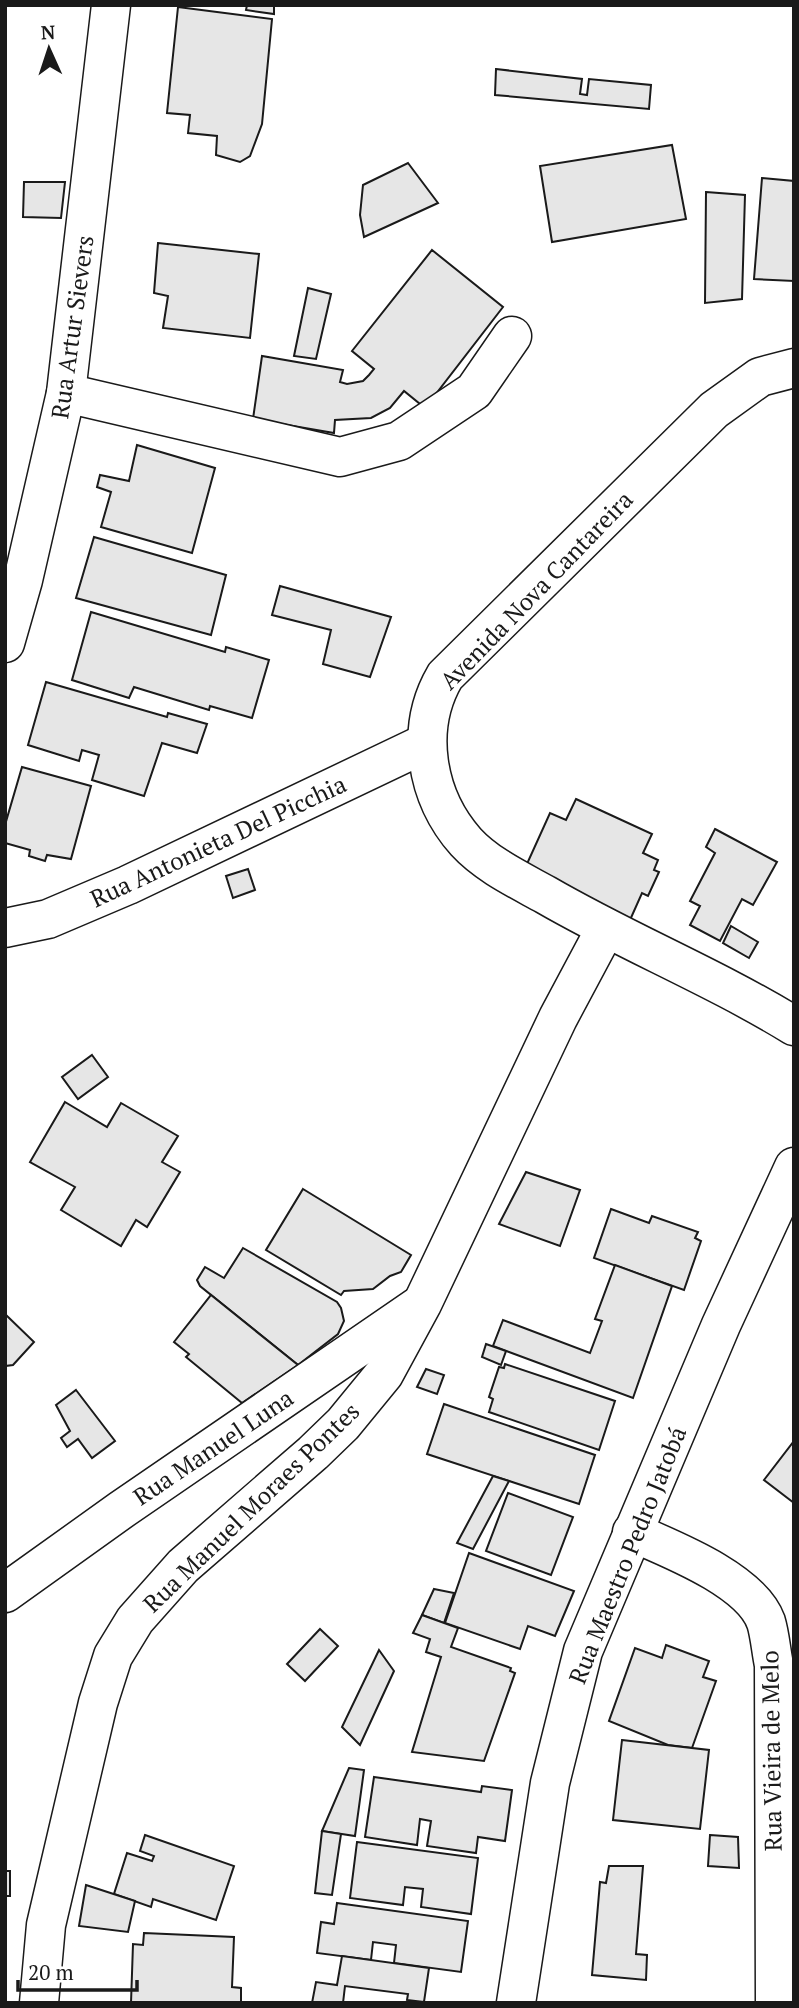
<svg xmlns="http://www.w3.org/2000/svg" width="799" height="2008" viewBox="0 0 799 2008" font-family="'PT Serif',serif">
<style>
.building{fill:#e6e6e6;stroke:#1a1a1a;stroke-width:2}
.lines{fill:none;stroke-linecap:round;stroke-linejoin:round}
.minor-casing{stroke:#1a1a1a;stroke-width:41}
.minor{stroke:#fff;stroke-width:38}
.labels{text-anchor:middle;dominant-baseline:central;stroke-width:5;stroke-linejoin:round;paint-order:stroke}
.street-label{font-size:24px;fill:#1a1a1a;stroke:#fff}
</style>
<rect width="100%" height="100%" fill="#fff"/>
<!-- building -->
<g class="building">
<polygon points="247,5 274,5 274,14 246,10"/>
<polygon points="178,7 272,19 262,124 250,156 240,162 216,155 217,136 188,133 190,115 167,113"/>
<polygon points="496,69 582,79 580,94 587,95 589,79 651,85 649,109 495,95"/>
<polygon points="672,145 686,219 552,242 540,166"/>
<polygon points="408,163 438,203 364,237 360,215 363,185"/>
<polygon points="762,178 794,181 794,281 754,279"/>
<polygon points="24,182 65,182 61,218 23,217"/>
<polygon points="706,192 745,195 742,299 705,303"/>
<polygon points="158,243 259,254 250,338 163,328 168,296 154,293"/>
<polygon points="432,250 503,307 425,408 404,391 390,408 371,418 335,420 334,433 253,419 262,356 343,370 340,382 347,384 363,381 369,375 374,369 352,351"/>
<polygon points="308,288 331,294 316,359 294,356"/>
<polygon points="137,445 215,468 192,553 101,527 111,492 97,487 100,475 129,481"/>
<polygon points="94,537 226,575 211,635 76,598"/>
<polygon points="280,586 391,617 370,677 323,664 331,630 272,615"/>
<polygon points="91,612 225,652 226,647 269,660 252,718 210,706 209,710 134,687 129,698 72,680"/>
<polygon points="46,682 167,717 168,713 207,724 197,753 162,743 144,796 92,780 99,755 82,750 79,761 28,745"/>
<polygon points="22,767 91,786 71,859 47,855 45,861 29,856 30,850 5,843 5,825"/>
<polygon points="576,799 652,834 643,853 658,860 654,870 659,872 648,896 642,893 630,920 526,866 550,813 566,820"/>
<polygon points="715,829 777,862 753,905 742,899 720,941 690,925 700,906 690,901 715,853 706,847"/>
<polygon points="248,869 255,890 233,898 226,876"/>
<polygon points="731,926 758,942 749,958 723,943"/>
<polygon points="92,1055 108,1077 78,1099 62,1077"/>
<polygon points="65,1102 107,1127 121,1103 178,1136 162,1162 180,1172 147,1227 136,1220 121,1246 61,1210 75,1187 30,1162"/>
<polygon points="526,1172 580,1190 560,1246 499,1224"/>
<polygon points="303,1189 411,1255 401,1272 390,1276 373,1289 344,1291 341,1295 266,1250"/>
<polygon points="611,1209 649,1223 652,1216 698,1232 695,1238 701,1241 684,1290 594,1258"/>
<polygon points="243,1248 337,1302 341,1308 344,1321 338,1334 298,1365 200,1286 197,1280 205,1267 224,1278"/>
<polygon points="615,1265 672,1286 633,1398 493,1346 503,1320 590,1353 602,1321 595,1319"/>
<polygon points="211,1295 298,1365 242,1403 186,1357 189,1354 174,1342"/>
<polygon points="5,1314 34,1342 13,1365 5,1366"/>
<polygon points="486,1344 506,1351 501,1365 482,1357"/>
<polygon points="505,1364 615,1401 599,1450 489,1412 493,1399 489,1397 499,1367 504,1368"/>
<polygon points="426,1369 444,1375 437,1394 417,1387"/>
<polygon points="76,1390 115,1441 92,1458 78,1439 67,1447 61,1438 70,1431 56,1405"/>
<polygon points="444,1404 595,1455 579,1504 427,1454"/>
<polygon points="794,1441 794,1503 764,1480"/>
<polygon points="493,1476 509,1481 473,1549 457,1543"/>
<polygon points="508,1493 573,1517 551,1575 486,1551"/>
<polygon points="469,1553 574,1591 555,1636 528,1626 520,1649 445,1623"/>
<polygon points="434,1589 454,1593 444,1623 422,1615"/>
<polygon points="422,1615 458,1628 451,1647 511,1668 510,1671 515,1673 484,1761 412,1752 441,1657 426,1652 430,1639 413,1633"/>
<polygon points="320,1629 338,1646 305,1681 287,1664"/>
<polygon points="666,1645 709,1661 703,1677 716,1681 692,1748 668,1745 609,1721 635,1648 662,1658"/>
<polygon points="379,1650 394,1671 360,1745 342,1727"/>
<polygon points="622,1740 709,1750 700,1829 613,1820"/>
<polygon points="349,1768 364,1770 355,1836 322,1831"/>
<polygon points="374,1777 481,1792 482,1786 512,1790 505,1841 478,1837 476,1853 427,1846 431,1821 420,1819 417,1845 365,1837"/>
<polygon points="322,1831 341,1834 332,1895 315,1893"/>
<polygon points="145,1835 234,1866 216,1920 153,1899 151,1907 114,1894 127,1853 152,1861 154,1856 140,1851"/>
<polygon points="710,1835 738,1837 739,1868 708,1866"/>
<polygon points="357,1842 478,1858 471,1914 421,1907 423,1889 405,1887 403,1905 350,1898"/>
<polygon points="609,1866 643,1866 636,1954 647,1955 646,1980 592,1975 600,1882 606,1883"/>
<rect x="5" y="1871" width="5" height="25"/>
<polygon points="86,1885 135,1901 128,1932 79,1926"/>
<polygon points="337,1903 468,1921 461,1972 394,1963 396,1945 373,1942 371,1960 317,1953 321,1922 334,1924"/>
<polygon points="144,1933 234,1937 232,1987 241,1988 241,2003 131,2003 133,1944 143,1945"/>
<polygon points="342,1956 429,1968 424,2002 407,2000 408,1994 345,1986 343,2003 312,2003 316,1982 337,1985"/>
</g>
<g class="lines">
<defs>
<g id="minor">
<path d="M794,368L760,377L714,410L445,676C414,729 426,797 466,842C487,865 519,880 546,895C627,942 714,977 794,1026"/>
<polyline points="66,393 340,457 399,441 474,391 512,336"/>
<polyline points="5,643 23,580 66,393 111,5"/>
<polyline points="5,928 48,919 128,885 426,743"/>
<path d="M632,1532C671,1549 751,1580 766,1622C770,1635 771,1651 774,1665L775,2003"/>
<polyline points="5,1593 121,1510 417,1307"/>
<polyline points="39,2003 46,1925 98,1703 113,1656 135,1620 183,1566 313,1453 343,1424 384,1374 422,1304 558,1018 606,928"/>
<polyline points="516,2003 550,1783 583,1651 721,1325 794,1167"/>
</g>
</defs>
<!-- minor casing -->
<use href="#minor" class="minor-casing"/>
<!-- minor -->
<use href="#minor" class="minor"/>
</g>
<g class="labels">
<!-- street labels -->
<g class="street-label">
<text transform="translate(72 327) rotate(-82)">Rua Artur Sievers</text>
<text transform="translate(536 590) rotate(-46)">Avenida Nova Cantareira</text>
<text transform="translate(218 841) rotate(-25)">Rua Antonieta Del Picchia</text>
<text transform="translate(213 1447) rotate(-34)">Rua Manuel Luna</text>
<text transform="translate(251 1507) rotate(-44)">Rua Manuel Moraes Pontes</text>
<text transform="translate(627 1555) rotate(-68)">Rua Maestro Pedro Jatobá</text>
<text transform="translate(771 1751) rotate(-91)">Rua Vieira de Melo</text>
</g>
</g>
<!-- border -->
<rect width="799" height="2008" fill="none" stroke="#1a1a1a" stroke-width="14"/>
<!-- north arrow -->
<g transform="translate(49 49) rotate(357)" stroke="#ffffff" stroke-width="5" paint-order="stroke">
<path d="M0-5L12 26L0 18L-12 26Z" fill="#1a1a1a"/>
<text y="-10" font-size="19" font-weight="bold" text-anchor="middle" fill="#1a1a1a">N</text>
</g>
<!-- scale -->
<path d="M18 1980v10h119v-10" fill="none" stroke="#1a1a1a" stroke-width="3.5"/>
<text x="28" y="1980" font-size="21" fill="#1a1a1a" stroke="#ffffff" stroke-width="5" paint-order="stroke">20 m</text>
</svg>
